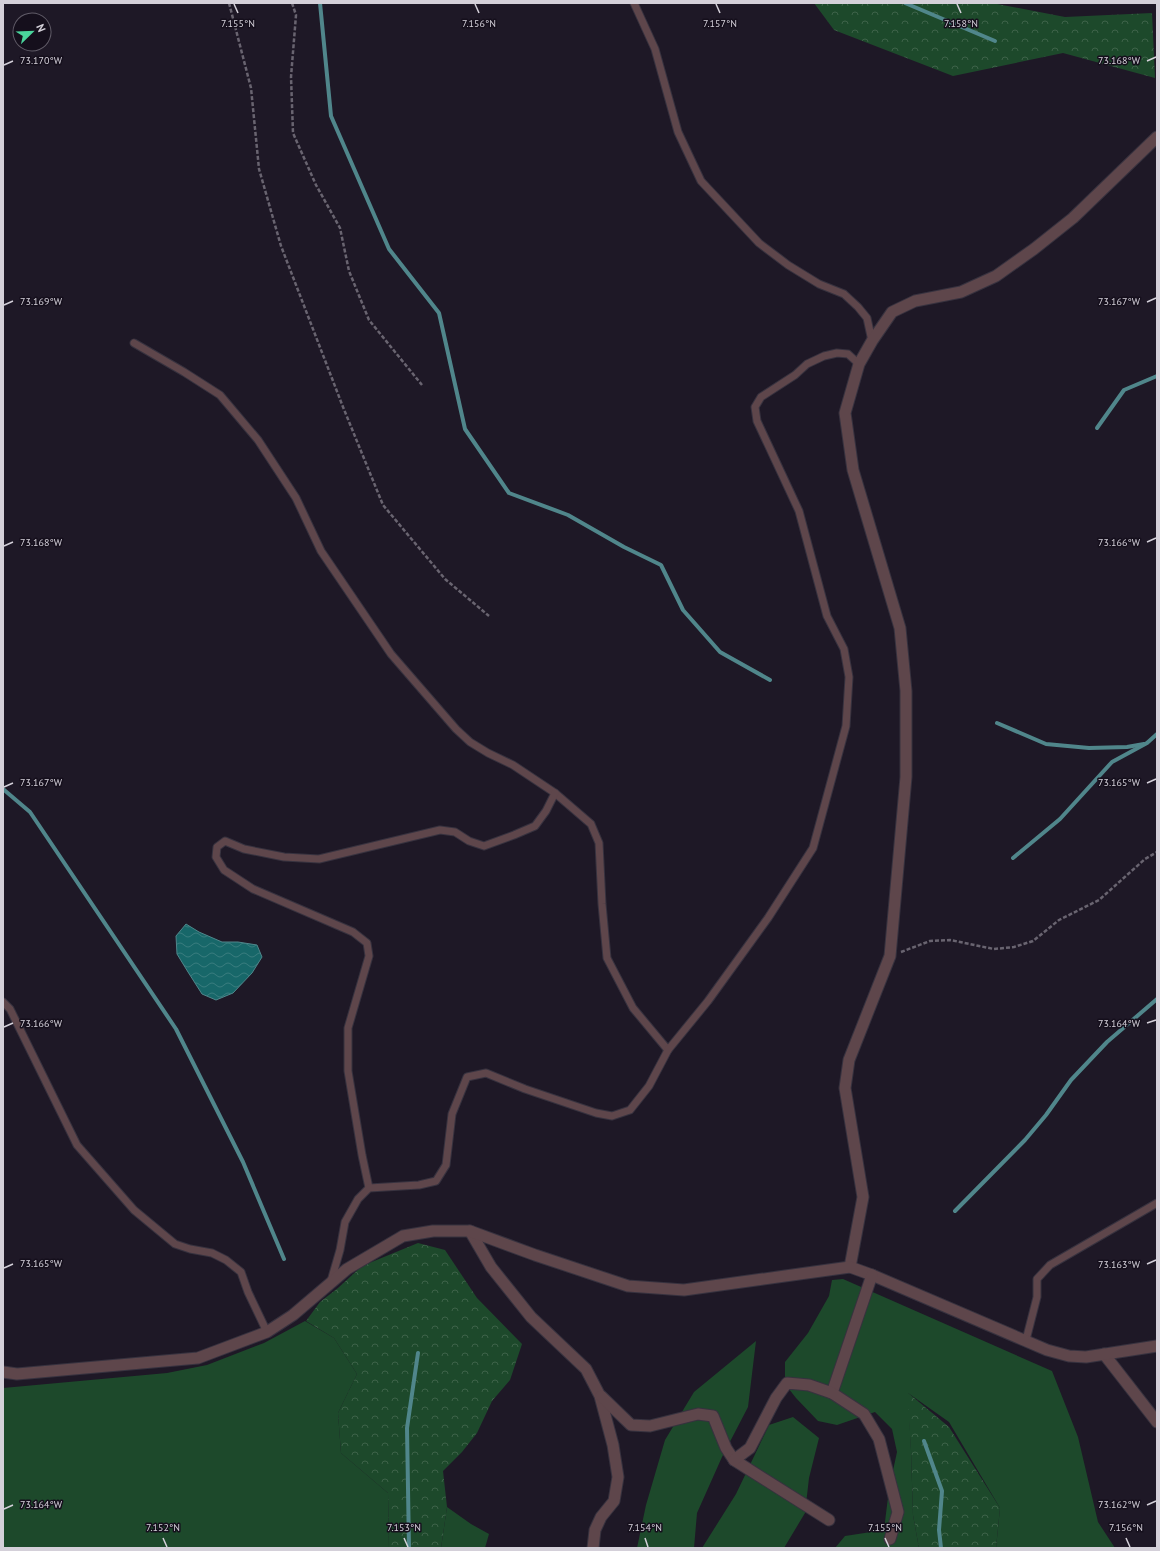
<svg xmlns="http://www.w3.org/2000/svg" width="1160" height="1551" viewBox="0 0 1160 1551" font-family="'PT Sans',sans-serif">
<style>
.green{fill:#1d492b}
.forest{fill:url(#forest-crowns)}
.water{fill:url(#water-waves);stroke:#50868b}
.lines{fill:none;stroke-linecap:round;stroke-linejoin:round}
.stream{stroke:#50868b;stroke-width:4}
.service-casing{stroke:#37323f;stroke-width:9}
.minor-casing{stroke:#37323f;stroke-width:13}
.path{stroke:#696470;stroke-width:2.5;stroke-dasharray:4 2;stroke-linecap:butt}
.service{stroke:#5e464b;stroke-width:7}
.minor{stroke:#5e464b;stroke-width:11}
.ticks{fill:none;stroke:#d4d0d9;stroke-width:1.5}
.ticks-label{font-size:10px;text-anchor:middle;fill:#d4d0d9;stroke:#150f1c;stroke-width:3;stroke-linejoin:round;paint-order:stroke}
</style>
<defs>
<pattern id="forest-crowns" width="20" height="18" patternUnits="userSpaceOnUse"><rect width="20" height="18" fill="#1d492b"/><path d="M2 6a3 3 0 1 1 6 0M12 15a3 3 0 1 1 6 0" fill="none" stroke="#3d6249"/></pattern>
<pattern id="water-waves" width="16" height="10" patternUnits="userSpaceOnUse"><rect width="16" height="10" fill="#176769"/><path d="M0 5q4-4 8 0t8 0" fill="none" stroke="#387c7e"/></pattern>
</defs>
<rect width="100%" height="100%" fill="#1e1826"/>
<!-- green -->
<g class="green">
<polygon points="843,1279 1052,1371 1078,1437 1098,1522 1115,1548 996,1548 1000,1508 949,1422 908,1393 911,1450 913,1515 919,1548 835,1548 845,1536 884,1530 889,1489 897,1452 892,1429 875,1412 837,1425 818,1421 796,1398 785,1384 785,1362 808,1333 829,1296 832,1280"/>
<polygon points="305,1321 334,1338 357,1374 338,1413 341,1453 388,1493 389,1548 3,1548 3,1388 167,1373 207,1365 264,1343"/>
<polygon points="756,1341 748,1407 722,1457 697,1513 694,1548 637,1548 646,1505 665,1440 694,1392"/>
<polygon points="793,1417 819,1438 809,1478 805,1513 784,1548 702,1548 736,1494 769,1425"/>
<polygon points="447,1507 471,1524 489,1534 485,1548 441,1548"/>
</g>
<!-- forest -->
<g class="forest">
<polygon points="814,3 992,3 1065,17 1152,13 1155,78 1063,53 953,76 834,30"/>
<polygon points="418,1243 445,1250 477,1298 522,1344 510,1380 492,1401 477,1433 462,1452 443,1471 447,1507 441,1548 389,1548 388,1493 341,1453 338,1413 357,1374 334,1338 306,1321 320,1302 338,1288 362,1266"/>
<polygon points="907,1392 949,1427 1000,1508 996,1548 919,1548 913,1515 911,1450"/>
</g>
<!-- water -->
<polygon class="water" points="186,924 199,932 222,942 238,942 257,945 262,957 252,973 233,993 216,1000 202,994 188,972 177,954 176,936"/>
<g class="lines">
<!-- stream -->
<g class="stream">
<polyline points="320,3 331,116 389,249 439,313 465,429 509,493 568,515 624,547 661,565 683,610 720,652 770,680"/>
<polyline points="905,3 995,41"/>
<polyline points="1097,428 1124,390 1157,376"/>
<polyline points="997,723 1046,744 1089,748 1127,747 1144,744"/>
<polyline points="3,789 30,812 176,1029 243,1162 284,1259"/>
<polyline points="1013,858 1060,819 1112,762 1147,743 1157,734"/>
<polyline points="955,1211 1025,1140 1046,1115 1071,1080 1107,1042 1157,999"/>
<polyline points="924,1441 942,1491 939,1530 941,1548"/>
<polyline points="409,1548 407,1428 418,1353"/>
</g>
<defs>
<g id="service">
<polyline points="634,3 655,49 678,132 701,181 759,243 788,265 819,284 844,294 858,307 867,318 872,341"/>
<polyline points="134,343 184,372 220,395 258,440 296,498 321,551 391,654 456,729 470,742 488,753 513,765 555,793 591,824 599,843 602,904 607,958 633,1008 668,1050"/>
<polyline points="3,1002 10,1009 77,1145 134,1210 175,1244 190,1249 212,1253 226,1260 241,1272 248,1292 267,1332"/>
<polyline points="369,1188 362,1155 348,1071 348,1028 369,956 367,943 353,932 253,889 224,870 216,857 217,847 225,841 244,849 284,857 319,859 440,830 455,832 469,841 484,846 514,835 535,826 546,811 555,793"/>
<polyline points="331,1281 340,1250 345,1222 358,1199 369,1188 419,1185 436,1181 446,1165 452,1114 467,1077 486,1073 525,1089 596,1113 612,1116 630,1110 649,1086 668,1050 708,1001 768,918 813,848 846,726 849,677 844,649 827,616 799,511 757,421 755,407 761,397 795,375 807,364 824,356 837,353 848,354 859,364"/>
<polyline points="1026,1340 1037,1297 1037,1279 1050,1265 1157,1203"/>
</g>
<g id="minor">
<polyline points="470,1231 491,1267 531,1317 586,1369 600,1396 613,1445 618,1477 614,1501 601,1517 595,1530 593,1548"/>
<polyline points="850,1267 863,1197 845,1088 849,1060 890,956 906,777 906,691 900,628 853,470 845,413 859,364 872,341 892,312 915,301 961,292 996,276 1034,249 1073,218 1157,137"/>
<polyline points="1104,1354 1157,1422"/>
<polyline points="3,1372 17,1374 198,1358 267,1332 293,1315 347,1269 403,1236 433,1231 470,1231 535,1255 628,1286 684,1290 850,1267 872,1275 1047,1350 1069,1356 1086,1357 1157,1346"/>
<polyline points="832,1393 872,1275"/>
<polyline points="601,1396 631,1425 650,1426 698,1414 713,1416 726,1448 734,1460 829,1520"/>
<polyline points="734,1460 750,1448 776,1398 787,1383 809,1385 832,1393 864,1414 879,1439 898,1512 890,1539"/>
</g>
</defs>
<!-- service casing -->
<use href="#service" class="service-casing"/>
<!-- minor casing -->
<use href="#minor" class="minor-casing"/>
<!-- path -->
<g class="path">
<polyline points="229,3 251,88 259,169 281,246 343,407 383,505 445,579 489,616"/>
<polyline points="292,3 296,15 291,77 293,133 316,185 340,228 349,271 369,320 422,385"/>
<polyline points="901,952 930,941 950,940 994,949 1014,947 1033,941 1059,920 1099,900 1145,859 1157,852"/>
</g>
<!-- service -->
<use href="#service" class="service"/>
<!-- minor -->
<use href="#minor" class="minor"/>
</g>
<!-- ticks -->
<path class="ticks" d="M234,4L238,13M475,4L479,13M716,4L720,13M957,4L961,13M1147,61L1156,57M4,65L13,61M1147,302L1156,298M4,305L13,301M1147,542L1156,538M4,546L13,542M1147,783L1156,779M4,787L13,783M1147,1023L1156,1020M4,1027L13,1023M1147,1264L1156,1260M4,1268L13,1264M1147,1505L1156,1501M4,1509L13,1505M163,1538L167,1547M404,1538L408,1547M645,1538L648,1547M885,1538L889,1547M1126,1538L1130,1547"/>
<g class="ticks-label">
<text x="238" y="27">7.155°N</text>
<text x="479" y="27">7.156°N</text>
<text x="720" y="27">7.157°N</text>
<text x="961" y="27">7.158°N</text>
<text x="41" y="64">73.170°W</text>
<text x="1119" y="64">73.168°W</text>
<text x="41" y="305">73.169°W</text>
<text x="1119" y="305">73.167°W</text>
<text x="41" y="546">73.168°W</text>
<text x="1119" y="546">73.166°W</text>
<text x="41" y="786">73.167°W</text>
<text x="1119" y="786">73.165°W</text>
<text x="41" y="1027">73.166°W</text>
<text x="1119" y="1027">73.164°W</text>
<text x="41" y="1267">73.165°W</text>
<text x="1119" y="1268">73.163°W</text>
<text x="41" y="1508">73.164°W</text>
<text x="1119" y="1508">73.162°W</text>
<text x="163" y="1531">7.152°N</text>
<text x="404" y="1531">7.153°N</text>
<text x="645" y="1531">7.154°N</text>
<text x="885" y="1531">7.155°N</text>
<text x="1126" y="1531">7.156°N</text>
</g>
<!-- border -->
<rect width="1160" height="1551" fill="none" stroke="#d4d0d9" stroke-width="8"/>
<!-- north arrow -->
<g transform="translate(32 32) rotate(67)"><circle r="19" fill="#150f1c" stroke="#615c68"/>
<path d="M0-3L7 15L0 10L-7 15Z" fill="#4ad49c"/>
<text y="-6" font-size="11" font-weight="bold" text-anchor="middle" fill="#d4d0d9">N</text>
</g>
</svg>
